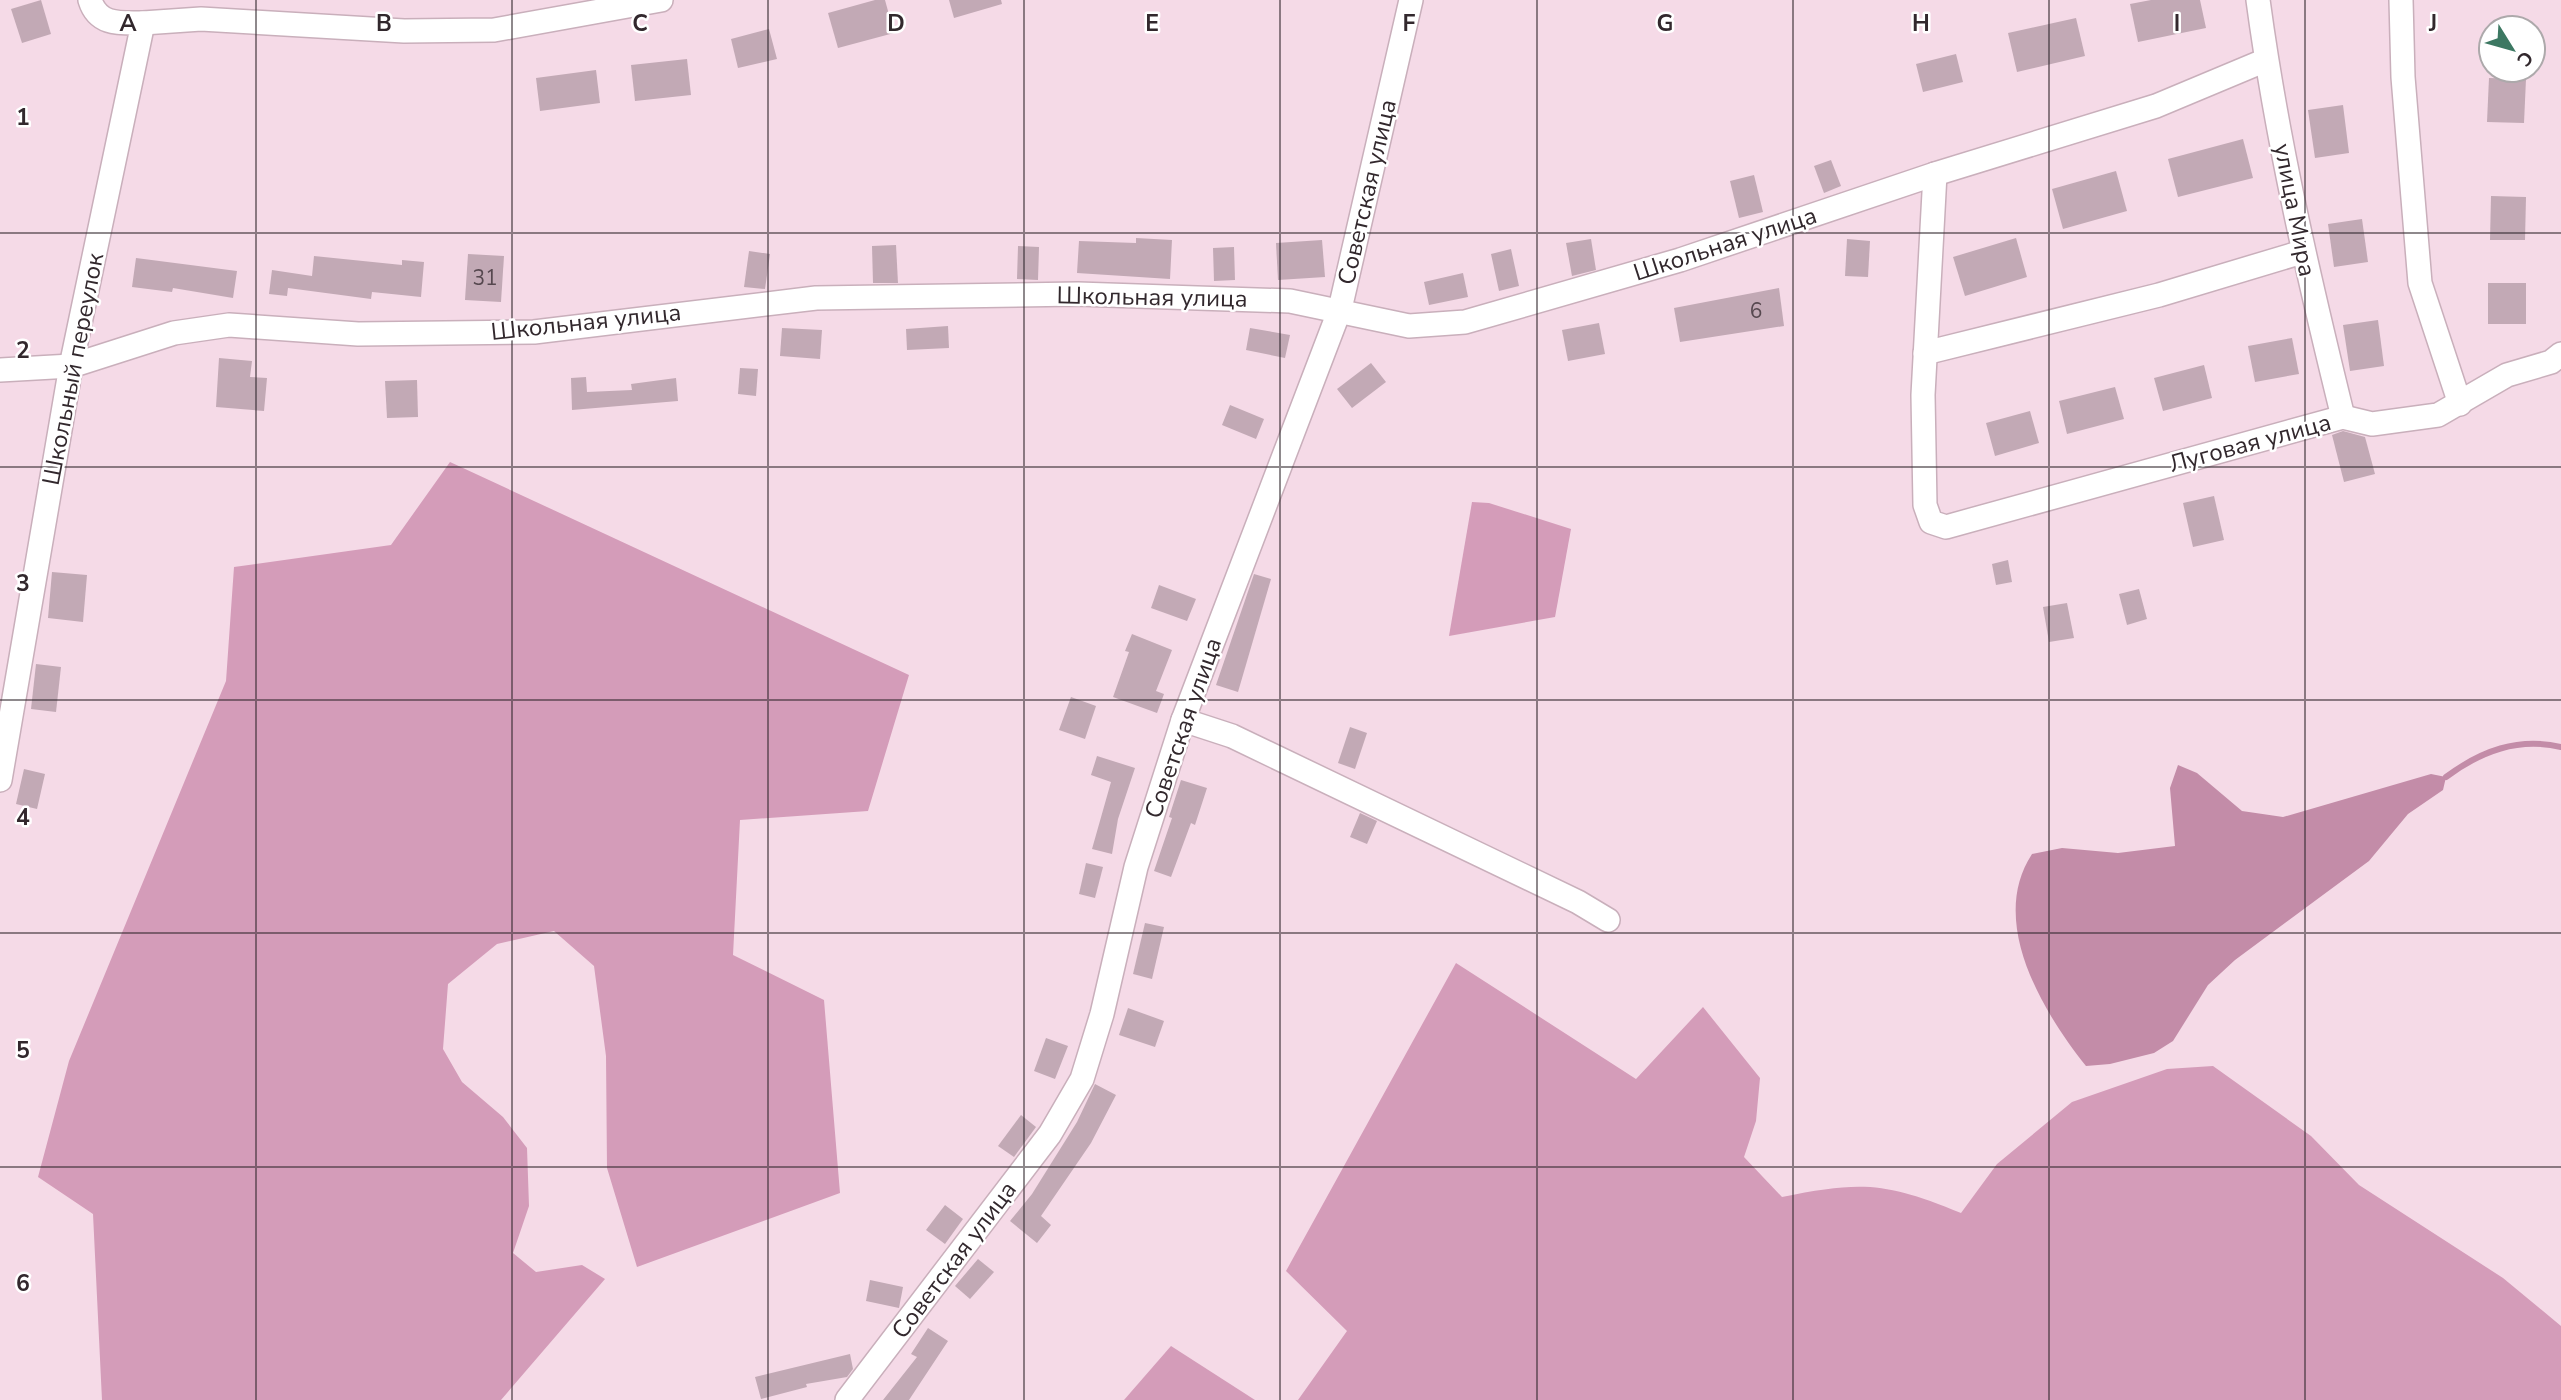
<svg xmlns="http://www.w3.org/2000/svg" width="2561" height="1400" viewBox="0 0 2561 1400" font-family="'Nunito Sans',sans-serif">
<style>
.forest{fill:#d49cb9}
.water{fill:#c38ca8}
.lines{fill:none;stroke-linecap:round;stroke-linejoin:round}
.stream{stroke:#c38ca8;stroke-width:6}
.building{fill:#c2a9b5}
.minor-casing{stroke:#c9afbb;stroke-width:26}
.minor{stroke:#fff;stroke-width:23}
.grid{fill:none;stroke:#32282d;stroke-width:2;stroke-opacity:0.55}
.labels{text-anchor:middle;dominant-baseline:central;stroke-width:5;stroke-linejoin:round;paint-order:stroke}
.number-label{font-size:21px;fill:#56484f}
.street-label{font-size:24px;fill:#32282d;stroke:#fff}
.grid-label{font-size:23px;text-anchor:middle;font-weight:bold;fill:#32282d;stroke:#fff;stroke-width:5;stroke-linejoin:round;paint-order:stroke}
</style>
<rect width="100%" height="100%" fill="#f5dae7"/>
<!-- forest -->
<g class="forest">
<polygon points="450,462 909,675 868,811 740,820 733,955 824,1000 840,1193 637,1267 607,1168 606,1056 594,966 554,931 497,944 448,984 443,1049 462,1082 503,1117 527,1148 529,1206 513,1253 536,1272 582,1265 605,1279 501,1400 102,1400 93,1214 38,1177 69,1061 226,681 234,567 391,545"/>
<polygon points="1472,502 1489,503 1571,529 1555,617 1449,636"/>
<path d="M1456,963L1636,1079L1703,1007L1760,1078L1756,1121L1744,1157L1782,1197C1862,1181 1885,1182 1961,1213L1997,1164L2072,1102L2167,1069L2213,1066L2311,1136L2359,1185L2503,1278L2561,1326V1400H1298L1347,1331L1286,1271Z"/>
<polygon points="1171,1346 1255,1400 1124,1400"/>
</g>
<!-- water -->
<path class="water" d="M2178,765L2197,773L2242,811L2283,817L2431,774L2446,777L2443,790L2408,814L2369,861L2235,960L2208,985L2173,1041L2154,1053L2110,1064L2086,1066C2042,1011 1988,921 2032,854L2062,848L2118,853L2175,846L2170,788Z"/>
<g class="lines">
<!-- stream -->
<path class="stream" d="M2446,777C2481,751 2518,737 2561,747"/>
</g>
<!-- building -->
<g class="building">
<polygon points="41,0 51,34 22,43 11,9"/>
<polygon points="875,0 885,0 894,33 838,48 828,13"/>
<polygon points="949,0 1001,0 1002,4 954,18"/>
<polygon points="2151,0 2200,0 2206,28 2138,42 2130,4"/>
<polygon points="2076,18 2085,56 2017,72 2008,33"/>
<polygon points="769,29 777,59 738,68 731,39"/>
<polygon points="1956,54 1963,82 1923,92 1916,64"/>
<polygon points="687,59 691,95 635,101 631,65"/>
<polygon points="596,70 600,103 540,111 536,78"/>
<polygon points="2489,78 2526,79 2524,123 2487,122"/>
<polygon points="2343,105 2349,153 2315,158 2308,110"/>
<polygon points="2243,139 2253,178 2178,197 2168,159"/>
<polygon points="1831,160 1841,186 1824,193 1814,166"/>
<polygon points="2116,171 2127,211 2063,229 2052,189"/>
<polygon points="1754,175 1763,212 1739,218 1730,181"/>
<polygon points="2491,196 2526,197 2525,240 2490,240"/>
<polygon points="2362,219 2368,262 2334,267 2328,224"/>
<polygon points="1136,238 1172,240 1170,279 1077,273 1079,241 1136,243"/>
<polygon points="2016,238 2027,277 1965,296 1953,257"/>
<polygon points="1591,239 1596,270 1572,276 1566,243"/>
<polygon points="1847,239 1870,241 1868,277 1845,276"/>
<polygon points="1322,240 1325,277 1278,280 1276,243"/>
<polygon points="896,245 898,283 873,283 872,246"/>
<polygon points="1018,246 1039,247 1038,280 1017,279"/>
<polygon points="1234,247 1235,280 1214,281 1213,248"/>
<polygon points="1511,249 1519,286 1499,291 1491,254"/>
<polygon points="749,251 770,254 765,289 744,287"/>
<polygon points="468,254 504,256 501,302 465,300"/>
<polygon points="314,256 402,265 402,260 424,262 421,297 372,292 371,299 288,288 287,296 269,294 272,270 312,276"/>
<polygon points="136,258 237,271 233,298 173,288 172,292 132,287"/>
<polygon points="1463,273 1468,297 1429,305 1424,282"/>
<rect x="2488" y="283" width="38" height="41"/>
<polygon points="1779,288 1784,326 1680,342 1674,308"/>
<polygon points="2378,320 2384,366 2350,371 2343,325"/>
<polygon points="1599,323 1605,354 1568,361 1562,330"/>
<polygon points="948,326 949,348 907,350 906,329"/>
<polygon points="782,328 822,330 820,359 780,356"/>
<polygon points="1250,328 1290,335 1285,358 1246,350"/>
<polygon points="2292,338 2299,374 2255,382 2248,346"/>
<polygon points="219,358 252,361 250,377 267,378 264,411 216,407"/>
<polygon points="1371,363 1386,382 1352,408 1337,389"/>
<polygon points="2204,365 2212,398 2163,411 2154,378"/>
<polygon points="740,368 758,369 756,396 738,394"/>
<polygon points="586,377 587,392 632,390 631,384 676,378 678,401 572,410 571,378"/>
<polygon points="417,380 418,417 387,418 385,381"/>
<polygon points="2115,387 2124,419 2067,434 2059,401"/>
<polygon points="1230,405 1264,419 1256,439 1222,425"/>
<polygon points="2030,411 2039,443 1995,456 1986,423"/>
<polygon points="2343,431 2365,437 2375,474 2344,482 2332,435"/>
<polygon points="2214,496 2224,540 2193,547 2183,503"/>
<polygon points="2008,560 2012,582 1996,585 1992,564"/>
<polygon points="52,572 87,575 83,622 48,618"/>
<polygon points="1254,574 1271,579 1238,692 1216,685"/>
<polygon points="1159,585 1196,599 1187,621 1151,608"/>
<polygon points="2139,589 2147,619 2127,625 2119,594"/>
<polygon points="2067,603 2074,638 2049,642 2043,607"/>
<polygon points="1132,634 1172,650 1156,691 1164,694 1157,713 1113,697 1129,652 1125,651"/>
<polygon points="36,664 61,667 56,712 31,709"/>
<polygon points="1071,697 1096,706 1085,739 1059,730"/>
<polygon points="1350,727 1367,733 1355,769 1338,763"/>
<polygon points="1097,756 1135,768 1118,819 1112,854 1092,849 1111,782 1091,775"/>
<polygon points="24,769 45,774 37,809 16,804"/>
<polygon points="1181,780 1207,788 1195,825 1191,823 1171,877 1154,871 1172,818 1169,817"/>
<polygon points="1360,813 1377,821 1367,844 1350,837"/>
<polygon points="1086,863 1103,867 1095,898 1079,894"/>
<polygon points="1145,923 1164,927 1152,979 1133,974"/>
<polygon points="1128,1008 1164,1021 1155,1047 1119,1035"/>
<polygon points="1046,1038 1068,1046 1055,1079 1034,1071"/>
<polygon points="1095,1084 1116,1095 1091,1143 1041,1216 1051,1225 1037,1243 1010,1221 1032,1194 1077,1122"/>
<polygon points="1021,1115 1036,1127 1014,1157 998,1146"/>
<polygon points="945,1205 963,1219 945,1244 926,1230"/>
<polygon points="978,1259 994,1272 970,1299 955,1286"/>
<polygon points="870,1280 903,1287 899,1308 866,1301"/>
<polygon points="928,1328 948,1341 909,1400 883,1400 917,1357 911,1354"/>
<polygon points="850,1354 853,1369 847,1377 806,1384 807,1387 761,1399 755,1377"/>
</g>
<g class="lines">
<defs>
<g id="minor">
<path d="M2258,0C2277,141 2309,279 2343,417"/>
<polyline points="2401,0 2403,77 2420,283 2460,404"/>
<polyline points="143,23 201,19 404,31 494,30 661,0"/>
<polyline points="1935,174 1923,395 1925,505 1931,522 1946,527 2343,417 2372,424 2438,415 2507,375 2551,362 2561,354"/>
<polyline points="1925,353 2159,295 2302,252"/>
<polyline points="0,370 71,366 174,333 229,325 358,334 534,332 816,298 1078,294 1290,301 1409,326 1465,322 1680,260 1935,174 2156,106 2266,60"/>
<polyline points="1183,720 1232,736 1578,902 1608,920"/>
<path d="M0,780L71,366L143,23C121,23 98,26 90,0"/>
<polyline points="847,1400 1050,1134 1082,1079 1102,1014 1136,867 1183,720 1340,309 1411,0"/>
</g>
</defs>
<!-- minor casing -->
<use href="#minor" class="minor-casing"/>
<!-- minor -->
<use href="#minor" class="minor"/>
</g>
<!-- grid -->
<path class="grid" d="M256,0V1400M512,0V1400M768,0V1400M1024,0V1400M1280,0V1400M1537,0V1400M1793,0V1400M2049,0V1400M2305,0V1400M0,233H2561M0,467H2561M0,700H2561M0,933H2561M0,1167H2561"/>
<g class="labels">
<!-- number labels -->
<g class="number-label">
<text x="485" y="278">31</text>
<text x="1756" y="311">6</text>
</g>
<!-- street labels -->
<g class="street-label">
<text transform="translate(1367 192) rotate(-77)">Советская улица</text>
<text transform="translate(2295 210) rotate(79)">улица Мира</text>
<text transform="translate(1725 244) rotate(-18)">Школьная улица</text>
<text transform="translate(1152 297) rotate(1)">Школьная улица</text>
<text transform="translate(586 322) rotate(-6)">Школьная улица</text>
<text transform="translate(73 369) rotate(-79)">Школьный переулок</text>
<text transform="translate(2250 443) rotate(-15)">Луговая улица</text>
<text transform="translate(1183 728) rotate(-71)">Советская улица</text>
<text transform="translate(954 1260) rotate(-53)">Советская улица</text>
</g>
</g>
<g class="grid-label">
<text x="128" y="31">A</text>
<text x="384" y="31">B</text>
<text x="640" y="31">C</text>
<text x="896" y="31">D</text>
<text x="1152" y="31">E</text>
<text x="1409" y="31">F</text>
<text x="1665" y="31">G</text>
<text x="1921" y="31">H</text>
<text x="2177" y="31">I</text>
<text x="2433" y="31">J</text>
<text x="23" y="125">1</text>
<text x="23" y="358">2</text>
<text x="23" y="591">3</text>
<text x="23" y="825">4</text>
<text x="23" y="1058">5</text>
<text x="23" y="1291">6</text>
</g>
<!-- north arrow -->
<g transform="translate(2512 49) rotate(127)"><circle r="33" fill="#ffffff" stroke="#ada9ab" stroke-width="2"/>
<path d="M0-5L12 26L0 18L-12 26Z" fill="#3c7862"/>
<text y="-10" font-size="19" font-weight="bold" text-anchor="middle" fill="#32282d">С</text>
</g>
</svg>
